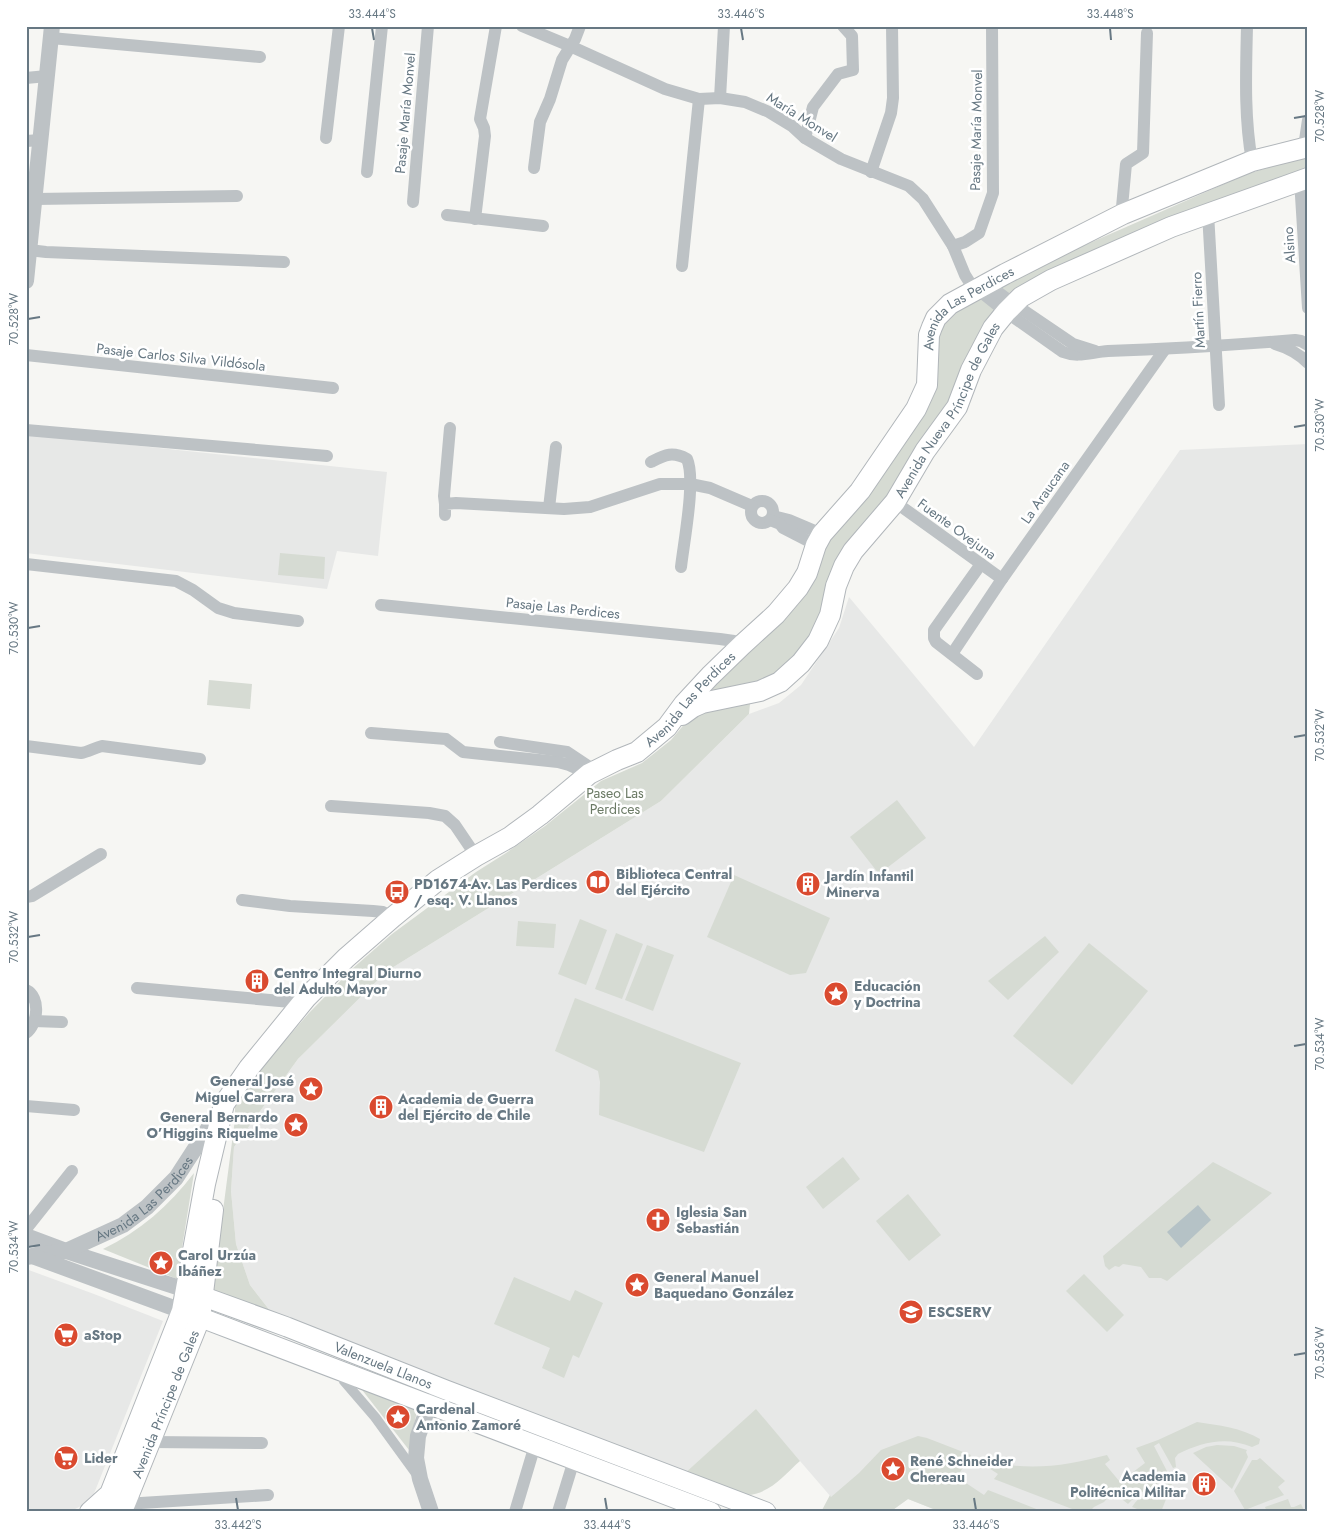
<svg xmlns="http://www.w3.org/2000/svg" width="1334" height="1538" viewBox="0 0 1334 1538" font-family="Jost,sans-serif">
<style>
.built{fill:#e7e8e7}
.green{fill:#d6dbd3}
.water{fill:#b5c2c6}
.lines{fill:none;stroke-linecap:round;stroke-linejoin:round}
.secondary-casing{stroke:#b0b6ba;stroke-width:21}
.primary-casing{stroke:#b1b6ba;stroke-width:22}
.pedestrian{stroke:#bdc2c5;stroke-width:10}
.minor{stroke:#bdc2c5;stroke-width:12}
.tertiary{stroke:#bdc2c5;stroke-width:16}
.secondary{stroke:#fff;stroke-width:19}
.primary{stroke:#fff;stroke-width:20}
.ticks{fill:none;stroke:#677883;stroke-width:2}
.labels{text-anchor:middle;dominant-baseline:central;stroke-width:5;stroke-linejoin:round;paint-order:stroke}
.street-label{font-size:14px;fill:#677883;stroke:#fff}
.park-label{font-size:14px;fill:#6b7a65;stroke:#fff}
.poi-label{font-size:14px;font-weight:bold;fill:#677883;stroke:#fff;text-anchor:start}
.neatline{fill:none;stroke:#677883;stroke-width:2}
.ticks-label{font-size:12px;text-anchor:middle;fill:#677883}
</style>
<rect width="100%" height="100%" fill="#f6f6f3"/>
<!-- built -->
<g class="built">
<polygon points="26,434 387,472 378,556 337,551 327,589 26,553"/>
<polygon points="1308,444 1308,1512 941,1512 908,1499 890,1512 844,1512 756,1410 685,1473 271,1312 250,1285 236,1244 231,1191 234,1147 298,1059 387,971 661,801 749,714 779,703 801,685 839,628 849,597 974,747 1180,450"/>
<polygon points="26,1269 94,1294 163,1321 91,1501 69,1512 26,1512"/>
</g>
<!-- green -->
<g class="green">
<polygon points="1308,156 1308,174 1019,295 954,411 870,529 828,614 776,681 700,703 819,548 922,409 938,319 1003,281 1247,174"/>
<polygon points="280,553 325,557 324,579 278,575"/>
<polygon points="209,680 252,684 250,709 207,705"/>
<polygon points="750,704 749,714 661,801 387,971 298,1059 234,1147 231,1191 236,1244 250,1285 271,1312 216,1293 213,1287 235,1119 235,1102 256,1074 309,1013 352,969 392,934 476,872 506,853 545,826 601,781 642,763 671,740 692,715 722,706"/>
<polygon points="897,800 926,838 879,874 850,837"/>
<polygon points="734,875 830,918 806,973 790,975 707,937"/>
<polygon points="580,919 607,930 586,985 558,974"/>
<polygon points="518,921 556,924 554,948 516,946"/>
<polygon points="616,933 643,944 622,999 595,989"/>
<polygon points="1045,936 1059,952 1008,1000 988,981"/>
<polygon points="1089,943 1148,991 1072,1085 1013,1036"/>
<polygon points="647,945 674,955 653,1011 625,1000"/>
<polygon points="575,998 741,1063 704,1152 599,1115 600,1082 598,1071 555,1051"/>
<polygon points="843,1157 860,1179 823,1209 806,1187"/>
<polygon points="1213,1162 1272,1193 1167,1281 1161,1278 1149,1278 1141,1267 1123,1264 1119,1267 1115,1266 1109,1270 1105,1266 1103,1256"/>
<path d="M194,1173L177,1279L103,1249C140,1231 169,1206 194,1173Z"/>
<polygon points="908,1194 941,1235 909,1261 876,1221"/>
<polygon points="1084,1274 1124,1315 1107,1332 1066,1291"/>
<polygon points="514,1277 570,1301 575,1290 603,1303 579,1358 573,1355 564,1378 542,1368 550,1348 494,1324"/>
<polygon points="352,1377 419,1401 409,1450"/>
<path d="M756,1409L800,1461C784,1475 770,1494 747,1495L685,1473Z"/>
<path d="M1197,1422C1218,1425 1242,1428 1260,1439L1259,1444L1252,1447C1226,1436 1202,1442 1178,1454L1175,1458L1176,1467L1173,1468L1159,1443L1154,1446L1169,1475L1168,1480C1152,1485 1139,1492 1128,1504L1113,1492L1104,1502L1094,1507L1089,1512H1080L994,1479L998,1474L978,1461L981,1458C1023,1473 1065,1466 1107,1455L1110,1460L1105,1464L1120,1482L1145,1463L1136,1448L1158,1440Z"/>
<polygon points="918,1436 927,1438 971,1455 957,1477 984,1495 988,1490 1044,1512 941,1512 908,1499 890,1512 821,1512 830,1495 831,1497 859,1473 881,1450"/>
<polygon points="1217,1445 1234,1446 1247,1450 1246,1452 1248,1457 1232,1489 1193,1453 1206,1447"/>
<polygon points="1260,1458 1285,1481 1278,1487 1284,1495 1245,1510 1234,1491 1252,1460 1257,1460"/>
<path d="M1167,1483L1172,1484L1161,1512H1145L1132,1507C1141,1494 1152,1486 1167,1483Z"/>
<polygon points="1288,1499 1291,1507 1294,1507 1301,1504 1305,1512 1267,1512 1265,1507"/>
</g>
<!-- water -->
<polygon class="water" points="1198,1205 1211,1220 1181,1248 1167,1232"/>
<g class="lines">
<defs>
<g id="secondary">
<path id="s2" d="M188,1291L287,1327L446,1390L766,1512"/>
<polyline points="186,1312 711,1512"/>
</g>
<g id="primary">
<path id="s3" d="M682,715L693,707L702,703L760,691L780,682L801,663L818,641L830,615L836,586L844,566L853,551L895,502L925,451L957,407L971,370L993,328L1006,312L1021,297L1051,280L1171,227L1308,178"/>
<path id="s4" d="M90,1512L110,1494L182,1311L205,1184L224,1104L249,1068L306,998L346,958L393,917L438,880L476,856L510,837L540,815L589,774L617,760L637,752L667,727L684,704L710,676L742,645L776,614L798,588L807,573L816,545L822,534L860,491L916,409L927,385L929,335L932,327L936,318L950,304L1005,274L1123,214L1252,161L1308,147"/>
<path id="s5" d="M117,1512L125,1504L200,1318L213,1210"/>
</g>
</defs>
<!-- secondary casing -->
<use href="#secondary" class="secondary-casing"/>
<!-- primary casing -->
<use href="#primary" class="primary-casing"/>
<!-- pedestrian -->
<polyline class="pedestrian" points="345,1373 344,1381 375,1417 415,1472"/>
<!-- minor -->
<g class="minor">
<path d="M522,26L570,46L665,89L699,99L720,98L745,102L769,112L792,126L805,138L841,159L909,186L923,199L953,246L965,275L970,283L1006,312L1063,352C1078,358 1092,352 1108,351C1170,349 1233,345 1295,340L1301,341L1308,345"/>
<path d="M1247,26C1246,71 1244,117 1252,161"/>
<polyline points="51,38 260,57"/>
<polyline points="26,78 47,76"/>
<polyline points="720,98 724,26"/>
<polyline points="326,138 339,26"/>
<polyline points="805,138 813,107 838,74 853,70 852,36 843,26"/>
<polyline points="26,141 41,140"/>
<polyline points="1304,147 1308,120"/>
<polyline points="534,168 540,122 550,99 562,60 575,39 580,26"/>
<polyline points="367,172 382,26"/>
<polyline points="871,172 891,113 893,98 892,26"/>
<polyline points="1300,180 1308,308"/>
<polyline points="35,199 237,196"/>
<polyline points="413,202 428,26"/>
<polyline points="1208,213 1219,405"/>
<polyline points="1123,214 1122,207 1126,164 1143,153 1147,33"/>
<polyline points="447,215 543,226"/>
<polyline points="475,219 485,136 484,128 480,119 496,26"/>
<polyline points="953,246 965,242 979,233 993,193 992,26"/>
<polyline points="29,250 46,252 284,262"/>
<polyline points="682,266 699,99"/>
<polyline points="983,281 1014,304 1073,344 1095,351"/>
<path d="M1275,344C1289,348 1298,353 1308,363"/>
<polyline points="26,355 333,388"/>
<polyline points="26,430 327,456"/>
<path d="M651,462C665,455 672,451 687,459C696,479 684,541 681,567"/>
<circle cx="762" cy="512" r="11"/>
<polyline points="895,502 1002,579"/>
<polyline points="445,504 444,496 450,428"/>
<polyline points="549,508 556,447"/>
<polyline points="445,515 445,504 456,503 564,509 590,507 660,484 690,484 710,488 752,506"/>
<polyline points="773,516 789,520 822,534"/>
<polyline points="770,520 780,524 783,528 816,545"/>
<polyline points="26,564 176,581 193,590 218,608 234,613 298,621"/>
<polyline points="381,605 720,639 734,641 742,645"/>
<polyline points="952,654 1002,579 1165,349"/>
<polyline points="977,674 936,642 934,638 934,630 981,564"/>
<polyline points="371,733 446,739 463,752 558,762 569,765 589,774"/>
<polyline points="500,742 567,752 594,770"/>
<path d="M26,746L81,753C88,752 94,748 102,746L200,759"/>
<polyline points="331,806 429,813 445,816 455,825 476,856"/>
<polyline points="26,897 32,896 101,854"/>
<polyline points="242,900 290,906 373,911 383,912 393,917"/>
<polyline points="137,988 302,1003"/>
<path d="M26,990C41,997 38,1024 26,1033"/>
<polyline points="34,1021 62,1022"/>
<polyline points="26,1106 74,1110"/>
<polyline points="26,1229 72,1171"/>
<polyline points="151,1442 262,1443"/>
<polyline points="125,1504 268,1495"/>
<polyline points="515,1512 535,1445"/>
<polyline points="558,1512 574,1460"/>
</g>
<!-- tertiary -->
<g class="tertiary">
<polyline points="26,281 52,26"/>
<polyline points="26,1236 66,1251 186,1290"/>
<path id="s1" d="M26,1257L66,1251L123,1225L147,1207L176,1178L220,1110"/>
<polyline points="35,1257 182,1311"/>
<polyline points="431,1512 420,1479 416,1458 418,1436 429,1405 446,1390"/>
</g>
<!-- secondary -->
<use href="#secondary" class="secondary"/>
<!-- primary -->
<use href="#primary" class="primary"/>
</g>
<!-- ticks -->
<path class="ticks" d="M372,28L374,40M741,28L743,40M1110,28L1111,40M1294,118L1306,116M28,319L40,317M1294,427L1306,425M28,628L40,626M1294,737L1306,735M28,937L40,935M1294,1046L1306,1044M28,1247L40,1245M1294,1355L1306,1353M236,1498L238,1510M605,1498L607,1510M974,1498L976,1510"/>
<!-- icons -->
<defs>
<symbol id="library-disc" viewBox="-11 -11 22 22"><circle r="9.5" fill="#da4a2f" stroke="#fff"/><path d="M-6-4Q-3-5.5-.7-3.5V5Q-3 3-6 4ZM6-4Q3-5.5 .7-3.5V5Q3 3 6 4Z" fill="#fff"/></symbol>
<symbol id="building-disc" viewBox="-11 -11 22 22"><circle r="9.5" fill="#da4a2f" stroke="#fff"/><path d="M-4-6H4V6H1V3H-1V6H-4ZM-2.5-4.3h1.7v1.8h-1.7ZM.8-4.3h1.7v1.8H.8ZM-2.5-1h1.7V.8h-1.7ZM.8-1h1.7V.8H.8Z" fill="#fff"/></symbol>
<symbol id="bus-disc" viewBox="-11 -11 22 22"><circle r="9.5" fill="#da4a2f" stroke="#fff"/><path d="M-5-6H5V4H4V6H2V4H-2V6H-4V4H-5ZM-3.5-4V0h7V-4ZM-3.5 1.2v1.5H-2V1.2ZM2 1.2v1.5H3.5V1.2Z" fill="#fff"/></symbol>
<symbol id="sight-disc" viewBox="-11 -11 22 22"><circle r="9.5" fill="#da4a2f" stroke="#fff"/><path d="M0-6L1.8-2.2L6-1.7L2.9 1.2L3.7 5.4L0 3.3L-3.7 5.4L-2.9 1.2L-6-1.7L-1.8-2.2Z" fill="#fff"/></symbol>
<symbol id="church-disc" viewBox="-11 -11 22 22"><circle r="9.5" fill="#da4a2f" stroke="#fff"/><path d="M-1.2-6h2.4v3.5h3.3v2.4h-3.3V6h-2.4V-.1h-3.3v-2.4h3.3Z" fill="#fff"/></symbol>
<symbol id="school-disc" viewBox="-11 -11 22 22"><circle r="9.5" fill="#da4a2f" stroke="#fff"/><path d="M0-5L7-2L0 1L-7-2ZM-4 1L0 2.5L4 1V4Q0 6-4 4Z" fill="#fff"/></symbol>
<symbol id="supermarket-disc" viewBox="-11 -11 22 22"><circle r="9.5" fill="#da4a2f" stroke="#fff"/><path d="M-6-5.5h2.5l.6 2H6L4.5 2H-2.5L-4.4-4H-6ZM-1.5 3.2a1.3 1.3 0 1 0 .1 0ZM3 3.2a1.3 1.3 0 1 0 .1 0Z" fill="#fff"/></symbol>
</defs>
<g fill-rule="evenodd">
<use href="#library-disc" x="584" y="868" width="28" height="28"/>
<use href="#building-disc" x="794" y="870" width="28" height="28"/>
<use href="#bus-disc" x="383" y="878" width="28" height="28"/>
<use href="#building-disc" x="243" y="967" width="28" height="28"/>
<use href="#sight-disc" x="822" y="980" width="28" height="28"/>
<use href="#sight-disc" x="297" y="1075" width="28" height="28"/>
<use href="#building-disc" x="367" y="1093" width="28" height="28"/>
<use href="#sight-disc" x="282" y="1111" width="28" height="28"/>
<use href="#church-disc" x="644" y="1206" width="28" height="28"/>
<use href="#sight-disc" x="147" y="1249" width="28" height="28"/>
<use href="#sight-disc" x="623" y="1271" width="28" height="28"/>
<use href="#school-disc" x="897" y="1298" width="28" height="28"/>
<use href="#supermarket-disc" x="52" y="1321" width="28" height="28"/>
<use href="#sight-disc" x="384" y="1403" width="28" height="28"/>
<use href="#supermarket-disc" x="52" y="1444" width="28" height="28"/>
<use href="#sight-disc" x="879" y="1455" width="28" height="28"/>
<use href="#building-disc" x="1190" y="1470" width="28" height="28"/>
</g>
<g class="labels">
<!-- street labels -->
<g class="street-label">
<text transform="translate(405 113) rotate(-85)">Pasaje María Monvel</text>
<text transform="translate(802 117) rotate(32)">María Monvel</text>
<text transform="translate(976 130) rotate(-89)">Pasaje María Monvel</text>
<text transform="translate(1289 245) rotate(-94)">Alsino</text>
<text transform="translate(1198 310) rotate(-93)">Martín Fierro</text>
<text stroke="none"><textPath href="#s4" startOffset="1554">Avenida Las Perdices</textPath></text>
<text transform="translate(181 357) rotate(6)">Pasaje Carlos Silva Vildósola</text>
<text stroke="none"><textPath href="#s3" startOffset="429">Avenida Nueva Príncipe de Gales</textPath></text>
<text transform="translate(1045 492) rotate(-55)">La Araucana</text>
<text transform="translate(957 529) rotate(36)">Fuente Ovejuna</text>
<text transform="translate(563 608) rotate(6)">Pasaje Las Perdices</text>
<text stroke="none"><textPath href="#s4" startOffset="1059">Avenida Las Perdices</textPath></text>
<text stroke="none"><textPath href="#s1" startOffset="136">Avenida Las Perdices</textPath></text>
<text stroke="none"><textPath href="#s2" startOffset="209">Valenzuela Llanos</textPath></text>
<text stroke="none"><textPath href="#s5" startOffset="119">Avenida Príncipe de Gales</textPath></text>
</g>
<!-- park labels -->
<g class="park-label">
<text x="615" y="793">Paseo Las<tspan x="615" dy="16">Perdices</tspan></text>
</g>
<!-- poi labels -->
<g class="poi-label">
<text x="616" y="874">Biblioteca Central<tspan x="616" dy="16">del Ejército</tspan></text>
<text x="826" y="876">Jardín Infantil<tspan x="826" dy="16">Minerva</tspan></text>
<text x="414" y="884">PD1674-Av. Las Perdices<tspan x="414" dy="16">/ esq. V. Llanos</tspan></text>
<text x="274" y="973">Centro Integral Diurno<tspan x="274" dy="16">del Adulto Mayor</tspan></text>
<text x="854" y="986">Educación<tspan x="854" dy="16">y Doctrina</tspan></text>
<text x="294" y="1081" text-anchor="end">General José<tspan x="294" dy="16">Miguel Carrera</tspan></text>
<text x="398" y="1099">Academia de Guerra<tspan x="398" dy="16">del Ejército de Chile</tspan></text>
<text x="278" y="1117" text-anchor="end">General Bernardo<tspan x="278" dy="16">O’Higgins Riquelme</tspan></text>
<text x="676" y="1212">Iglesia San<tspan x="676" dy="16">Sebastián</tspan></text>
<text x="178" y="1255">Carol Urzúa<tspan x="178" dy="16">Ibáñez</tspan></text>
<text x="654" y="1277">General Manuel<tspan x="654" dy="16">Baquedano González</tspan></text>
<text x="928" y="1312">ESCSERV</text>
<text x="84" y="1335">aStop</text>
<text x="416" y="1409">Cardenal<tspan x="416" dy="16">Antonio Zamoré</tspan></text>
<text x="84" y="1458">Lider</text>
<text x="910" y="1461">René Schneider<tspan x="910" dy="16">Chereau</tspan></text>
<text x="1186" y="1476" text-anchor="end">Academia<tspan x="1186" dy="16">Politécnica Militar</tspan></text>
</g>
</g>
<!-- border -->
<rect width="1334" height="1538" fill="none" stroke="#ffffff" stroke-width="55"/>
<rect x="28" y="28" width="1278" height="1482" class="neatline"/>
<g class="ticks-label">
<text x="372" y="18">33.444°S</text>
<text x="741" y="18">33.446°S</text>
<text x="1110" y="18">33.448°S</text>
<text transform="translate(1320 116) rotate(-90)" y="4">70.528°W</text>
<text transform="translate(14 319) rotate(-90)" y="4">70.528°W</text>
<text transform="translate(1320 425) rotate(-90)" y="4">70.530°W</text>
<text transform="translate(14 628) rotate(-90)" y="4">70.530°W</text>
<text transform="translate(1320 735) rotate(-90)" y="4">70.532°W</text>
<text transform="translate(14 937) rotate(-90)" y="4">70.532°W</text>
<text transform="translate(1320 1044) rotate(-90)" y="4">70.534°W</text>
<text transform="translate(14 1247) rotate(-90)" y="4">70.534°W</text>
<text transform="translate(1320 1353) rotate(-90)" y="4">70.536°W</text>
<text x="238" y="1529">33.442°S</text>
<text x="607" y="1529">33.444°S</text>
<text x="976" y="1529">33.446°S</text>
</g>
</svg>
